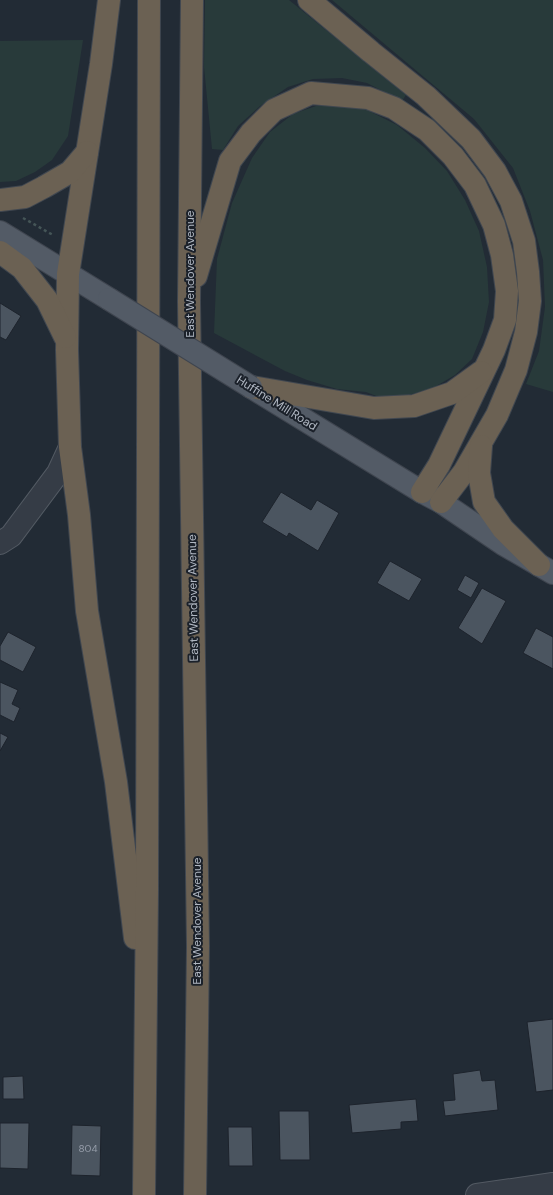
<svg xmlns="http://www.w3.org/2000/svg" width="553" height="1195" viewBox="0 0 553 1195" font-family="'DM Sans',sans-serif">
<style>
.green{fill:#283a3a}
.building{fill:#4b5560;stroke:#1d232c}
.lines{fill:none;stroke-linecap:round;stroke-linejoin:round}
.minor-casing{stroke:#535a63;stroke-width:24}
.major-casing{stroke:#3f454f;stroke-width:24}
.highway-casing{stroke:#404750;stroke-width:24}
.path{stroke:#455557;stroke-width:2.5;stroke-dasharray:3 3;stroke-linecap:butt}
.minor{stroke:#353c46;stroke-width:22}
.major{stroke:#535b66;stroke-width:22}
.highway{stroke:#6b6153;stroke-width:22}
.major-bridge-casing{stroke:#3f454f;stroke-width:24;stroke-linecap:butt}
.major-bridge{stroke:#535b66;stroke-width:22}
.labels{text-anchor:middle;dominant-baseline:central;stroke-width:4;stroke-linejoin:round;paint-order:stroke}
.number-label{font-size:10px;fill:#979eaa}
.street-label{font-size:12px;fill:#b0b7c2;stroke:#1b212a}
</style>
<rect width="100%" height="100%" fill="#222b35"/>
<!-- green -->
<g class="green">
<polygon points="205,0 289,0 406,95 402,101 367,83 342,78 313,79 288,87 260,106 238,126 223,150 212,149 204,67"/>
<polygon points="332,0 553,0 553,392 526,384 539,351 545,307 543,260 530,211 513,168 474,119"/>
<polygon points="83,40 68,136 52,160 35,172 16,181 0,182 0,41"/>
<polygon points="341,104 365,109 397,125 425,148 447,171 465,200 479,231 487,267 489,302 483,332 472,359 455,375 433,388 409,395 379,397 366,392 337,389 307,380 285,371 214,333 217,259 232,203 252,158 270,132 293,114 316,106"/>
</g>
<!-- building -->
<g class="building">
<polygon points="0,303 21,316 6,340 0,337"/>
<polygon points="281,492 311,510 317,500 339,513 318,551 289,533 287,537 262,522"/>
<polygon points="390,561 422,579 409,601 377,583"/>
<polygon points="465,575 479,583 471,598 457,590"/>
<polygon points="482,588 506,601 482,644 458,628"/>
<polygon points="536,628 553,637 553,669 523,653"/>
<polygon points="8,632 36,647 23,672 0,660 0,646"/>
<polygon points="0,682 18,690 12,704 20,708 14,722 0,715"/>
<polygon points="0,733 8,737 0,751"/>
<polygon points="553,1019 553,1090 536,1092 527,1022"/>
<polygon points="480,1070 482,1081 495,1080 498,1110 445,1116 443,1101 455,1100 453,1074"/>
<polygon points="23,1076 24,1099 3,1099 3,1077"/>
<polygon points="416,1099 418,1121 401,1122 401,1129 352,1133 349,1105"/>
<polygon points="279,1111 309,1111 310,1160 280,1160"/>
<polygon points="0,1123 29,1123 28,1169 0,1168"/>
<polygon points="72,1125 101,1126 100,1176 71,1175"/>
<polygon points="228,1127 252,1127 253,1166 229,1166"/>
</g>
<g class="lines">
<defs>
<g id="minor">
<polyline points="0,543 11,536 58,473 70,447"/>
<polyline points="477,1195 553,1184"/>
</g>
<g id="major">
<polyline points="0,232 109,299"/>
<polyline points="251,387 422,492 441,502 503,544 553,573"/>
</g>
<g id="highway">
<polyline points="109,0 101,64 68,274 67,350 70,447 79,515 87,611 116,782 135,938"/>
<polyline points="192,0 189,302 198,946 195,1195"/>
<polyline points="309,0 371,52 426,96 471,139 495,171 511,201 524,241 528,272 530,301 526,332 516,370 497,415 464,472 441,502"/>
<polyline points="0,200 25,197 44,187 70,172 87,152"/>
<polyline points="0,252 22,268 47,300 65,337"/>
<polyline points="196,276 230,161 251,133 274,110 311,93 368,98 394,108 427,130 453,156 475,185 494,225 502,255 507,291 505,320 494,350 439,465 422,492"/>
<polyline points="251,387 374,408 414,406 452,393 481,372"/>
<polyline points="481,446 479,473 484,502 503,529 539,565"/>
<polyline points="144,1195 147,892 149,0"/>
</g>
</defs>
<!-- minor casing -->
<use href="#minor" class="minor-casing"/>
<!-- major casing -->
<use href="#major" class="major-casing"/>
<!-- highway casing -->
<use href="#highway" class="highway-casing"/>
<!-- path -->
<polyline class="path" points="23,218 53,235"/>
<!-- minor -->
<use href="#minor" class="minor"/>
<!-- major -->
<use href="#major" class="major"/>
<!-- highway -->
<use href="#highway" class="highway"/>
<defs>
<polyline id="major-bridge" points="109,299 251,387"/>
</defs>
<!-- major-bridge casing -->
<use href="#major-bridge" class="major-bridge-casing"/>
<!-- major-bridge -->
<use href="#major-bridge" class="major-bridge"/>
</g>
<g class="labels">
<!-- number labels -->
<g class="number-label">
<text x="88" y="1148">804</text>
</g>
<!-- street labels -->
<g class="street-label">
<text transform="translate(190 274) rotate(-90)">East Wendover Avenue</text>
<text transform="translate(277 403) rotate(32)">Huffine Mill Road</text>
<text transform="translate(193 598) rotate(-91)">East Wendover Avenue</text>
<text transform="translate(197 921) rotate(-90)">East Wendover Avenue</text>
</g>
</g>
</svg>
